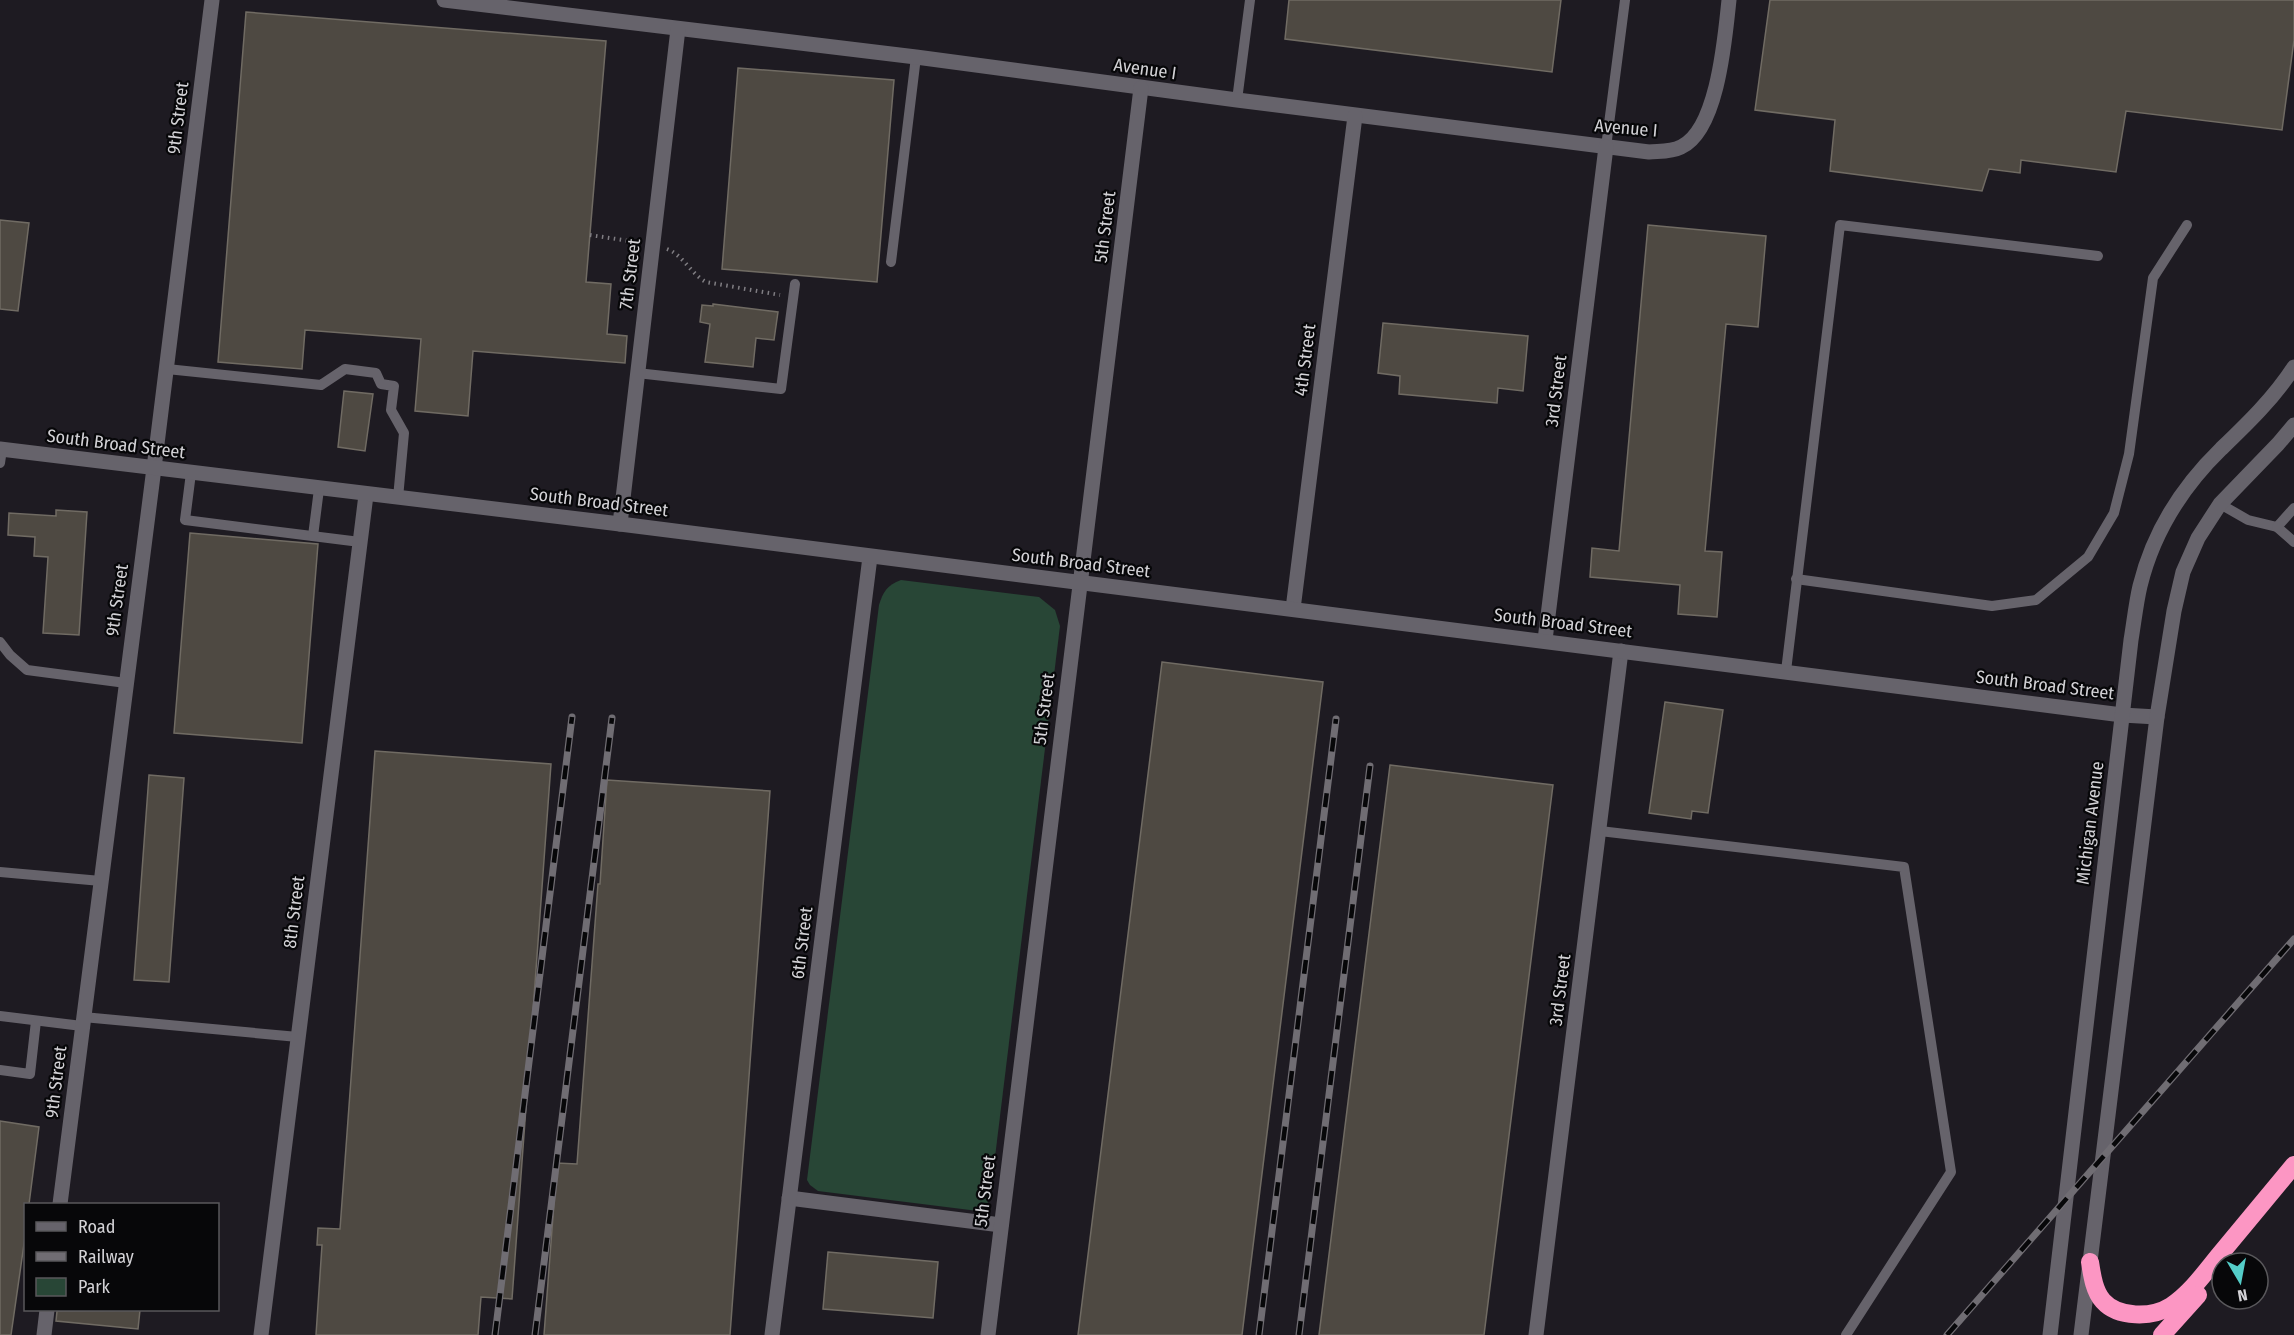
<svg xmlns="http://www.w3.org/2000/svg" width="2294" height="1335" viewBox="0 0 2294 1335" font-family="'Fira Sans Condensed',sans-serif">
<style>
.green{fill:#284636}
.building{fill:#4e4942;stroke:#706b63;stroke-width:1.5}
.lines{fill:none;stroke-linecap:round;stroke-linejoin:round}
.path{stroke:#807e83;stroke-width:4;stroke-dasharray:1.5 4.5;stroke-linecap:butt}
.lane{stroke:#66636b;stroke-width:10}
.street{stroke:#66636b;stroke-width:15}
.secondary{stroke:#66636b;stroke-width:15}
.highway{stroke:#fc96c3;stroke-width:18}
.rail-casing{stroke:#706d73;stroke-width:7}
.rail{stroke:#070709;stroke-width:4.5;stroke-dasharray:14;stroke-linecap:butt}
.labels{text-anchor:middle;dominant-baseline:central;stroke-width:4.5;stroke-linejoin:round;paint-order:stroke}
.street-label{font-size:18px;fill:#d3d2d6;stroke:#070709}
</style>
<rect width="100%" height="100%" fill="#1e1b22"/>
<!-- green -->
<path class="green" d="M901,580L1039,597L1055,610L1060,626L990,1198L986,1206L978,1211L818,1191L810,1185L807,1180L879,605C883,592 887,585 901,580Z"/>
<!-- building -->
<g class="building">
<polygon points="1289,0 1561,0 1552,72 1285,39"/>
<polygon points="1770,0 2294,0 2294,40 2282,130 2126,111 2116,172 2021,160 2020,173 1989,169 1982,191 1830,171 1835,120 1755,110"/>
<polygon points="246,12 606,41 586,282 611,284 607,334 627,336 625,363 473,351 468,416 415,411 421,339 305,330 302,369 218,362"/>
<polygon points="738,68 894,80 877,282 722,269"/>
<polygon points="0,220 29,223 18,311 0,309"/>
<polygon points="1648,225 1766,236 1758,327 1726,324 1705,551 1722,552 1717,617 1678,614 1680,585 1590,577 1592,548 1619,551"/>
<polygon points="713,304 778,312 774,340 756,338 753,367 705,362 710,324 700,322 702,305 713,306"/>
<polygon points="1383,323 1528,336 1523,391 1498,388 1497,403 1399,394 1400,376 1378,373"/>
<polygon points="344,391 373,394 365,451 338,447"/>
<polygon points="56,510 87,512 79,635 43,633 48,557 34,556 35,537 8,535 9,513 56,516"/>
<polygon points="190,533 318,544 302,743 174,733"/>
<polygon points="1162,662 1323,682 1242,1335 1078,1335"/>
<polygon points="1665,702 1723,710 1708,813 1692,811 1691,819 1649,813"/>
<polygon points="375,751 551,764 512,1299 481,1297 478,1335 316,1335 322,1245 317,1245 318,1228 340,1229"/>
<polygon points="1390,765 1553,785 1484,1335 1319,1335"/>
<polygon points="149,775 184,778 169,982 134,980"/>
<polygon points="607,780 770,791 730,1335 544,1335 557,1163 577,1164 598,884 600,884"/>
<polygon points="0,1121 39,1127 29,1204 26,1204 26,1230 11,1335 0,1335"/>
<polygon points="828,1252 938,1262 933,1318 823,1309"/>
<polygon points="57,1311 140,1310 138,1329 56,1321"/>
</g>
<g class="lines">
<!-- path -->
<g class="path">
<polyline points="590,235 636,242"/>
<path d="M667,249C683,255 691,274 706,282L780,295"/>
</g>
<!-- lane -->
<g class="lane">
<polyline points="1237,100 1250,0"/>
<polyline points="1606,147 1625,0"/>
<polyline points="891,262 916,57"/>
<polyline points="167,369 321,385 345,369 376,373 381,384 394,386 391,410 404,433 398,498"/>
<polyline points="637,373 781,389 795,284"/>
<polyline points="0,463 2,449"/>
<polyline points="191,473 185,520 360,542"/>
<polyline points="2220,504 2248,520 2277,527 2294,542"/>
<polyline points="2277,527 2294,508"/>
<polyline points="313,536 319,489"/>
<polyline points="1796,579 1992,606 2036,600 2088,557 2114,513 2129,454 2153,278 2187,225"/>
<polyline points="0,642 10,655 27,670 126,683"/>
<polyline points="1786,671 1840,225 2098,256"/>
<polyline points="1600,831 1904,867 1951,1172 1846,1335"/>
<polyline points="0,872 101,881"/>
<polyline points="0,1016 82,1026"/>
<polyline points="83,1017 298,1037"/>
<polyline points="0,1070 30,1074 36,1021"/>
</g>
<!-- street -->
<g class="street">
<path d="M444,0L916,57L1237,100L1649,152C1660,151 1671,152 1681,147C1718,130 1725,37 1729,0"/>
<polyline points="620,524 678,29"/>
<polyline points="1293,609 1355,116"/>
<polyline points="1545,640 1606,147"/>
<polyline points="789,1198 1001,1225"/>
<polyline points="60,1204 154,468 212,0"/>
<polyline points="44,1335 47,1310"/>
<polyline points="261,1335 366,495"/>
<polyline points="772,1335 870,557"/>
<polyline points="988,1335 1141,88"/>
<polyline points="1536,1335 1621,651"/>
</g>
<!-- secondary -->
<g class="secondary">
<polyline points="0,449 620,524 2122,715 2157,717"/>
<path d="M2050,1335L2131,640C2134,622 2136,603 2140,586C2153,533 2182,487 2221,449C2248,423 2273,399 2294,367"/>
<polyline points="2081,1335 2157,717 2174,611 2183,572 2198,538 2220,504 2278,444 2294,425"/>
</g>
<!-- highway -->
<g class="highway">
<path d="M2090,1262C2092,1275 2094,1291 2103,1301C2118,1318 2152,1318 2171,1306C2191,1293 2206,1271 2221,1253C2245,1224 2270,1194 2294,1165"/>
<polyline points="2162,1335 2198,1295"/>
</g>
<defs>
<g id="rail">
<polyline points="495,1335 572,717"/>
<polyline points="535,1335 612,718"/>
<polyline points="1259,1335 1336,719"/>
<polyline points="1299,1335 1370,766"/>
<polyline points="1947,1335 2294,939"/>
</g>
</defs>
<!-- rail casing -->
<use href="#rail" class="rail-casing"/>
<!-- rail -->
<use href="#rail" class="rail"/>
</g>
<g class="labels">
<!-- street labels -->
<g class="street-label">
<text transform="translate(1145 69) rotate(8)">Avenue I</text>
<text transform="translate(178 118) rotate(-83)">9th Street</text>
<text transform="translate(1626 128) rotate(5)">Avenue I</text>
<text transform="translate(1105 227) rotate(-83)">5th Street</text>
<text transform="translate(630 274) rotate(-83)">7th Street</text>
<text transform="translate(1305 360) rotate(-83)">4th Street</text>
<text transform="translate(1556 391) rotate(-83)">3rd Street</text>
<text transform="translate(116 444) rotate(7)">South Broad Street</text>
<text transform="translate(599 502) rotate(7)">South Broad Street</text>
<text transform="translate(1081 563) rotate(7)">South Broad Street</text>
<text transform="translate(117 600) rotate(-82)">9th Street</text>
<text transform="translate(1563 623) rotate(7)">South Broad Street</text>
<text transform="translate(2045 685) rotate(7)">South Broad Street</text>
<text transform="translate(1044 709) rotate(-83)">5th Street</text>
<text transform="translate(2090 823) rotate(-83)">Michigan Avenue</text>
<text transform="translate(294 912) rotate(-83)">8th Street</text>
<text transform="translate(802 943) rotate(-83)">6th Street</text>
<text transform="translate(1560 990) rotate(-83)">3rd Street</text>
<text transform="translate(56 1082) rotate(-83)">9th Street</text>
<text transform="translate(985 1191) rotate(-83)">5th Street</text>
</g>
</g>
<!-- legend -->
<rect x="24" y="1203" width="195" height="108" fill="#070709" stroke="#59585b" stroke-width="1.5"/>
<rect x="36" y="1222" width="30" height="9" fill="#66636b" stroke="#59585b" stroke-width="1.5"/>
<text x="78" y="1233" font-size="18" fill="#d3d2d6">Road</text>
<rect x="36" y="1252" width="30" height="9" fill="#706d73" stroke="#59585b" stroke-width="1.5"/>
<text x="78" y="1263" font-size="18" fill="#d3d2d6">Railway</text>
<rect x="36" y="1278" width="30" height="18" fill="#284636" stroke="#59585b" stroke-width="1.5"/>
<text x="78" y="1293" font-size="18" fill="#d3d2d6">Park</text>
<!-- north arrow -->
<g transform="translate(2240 1281) rotate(170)"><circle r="28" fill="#070709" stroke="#59585b" stroke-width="1.5"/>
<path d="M0-4.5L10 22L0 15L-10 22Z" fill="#54cdc8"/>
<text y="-9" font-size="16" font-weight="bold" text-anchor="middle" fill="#d3d2d6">N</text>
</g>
</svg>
